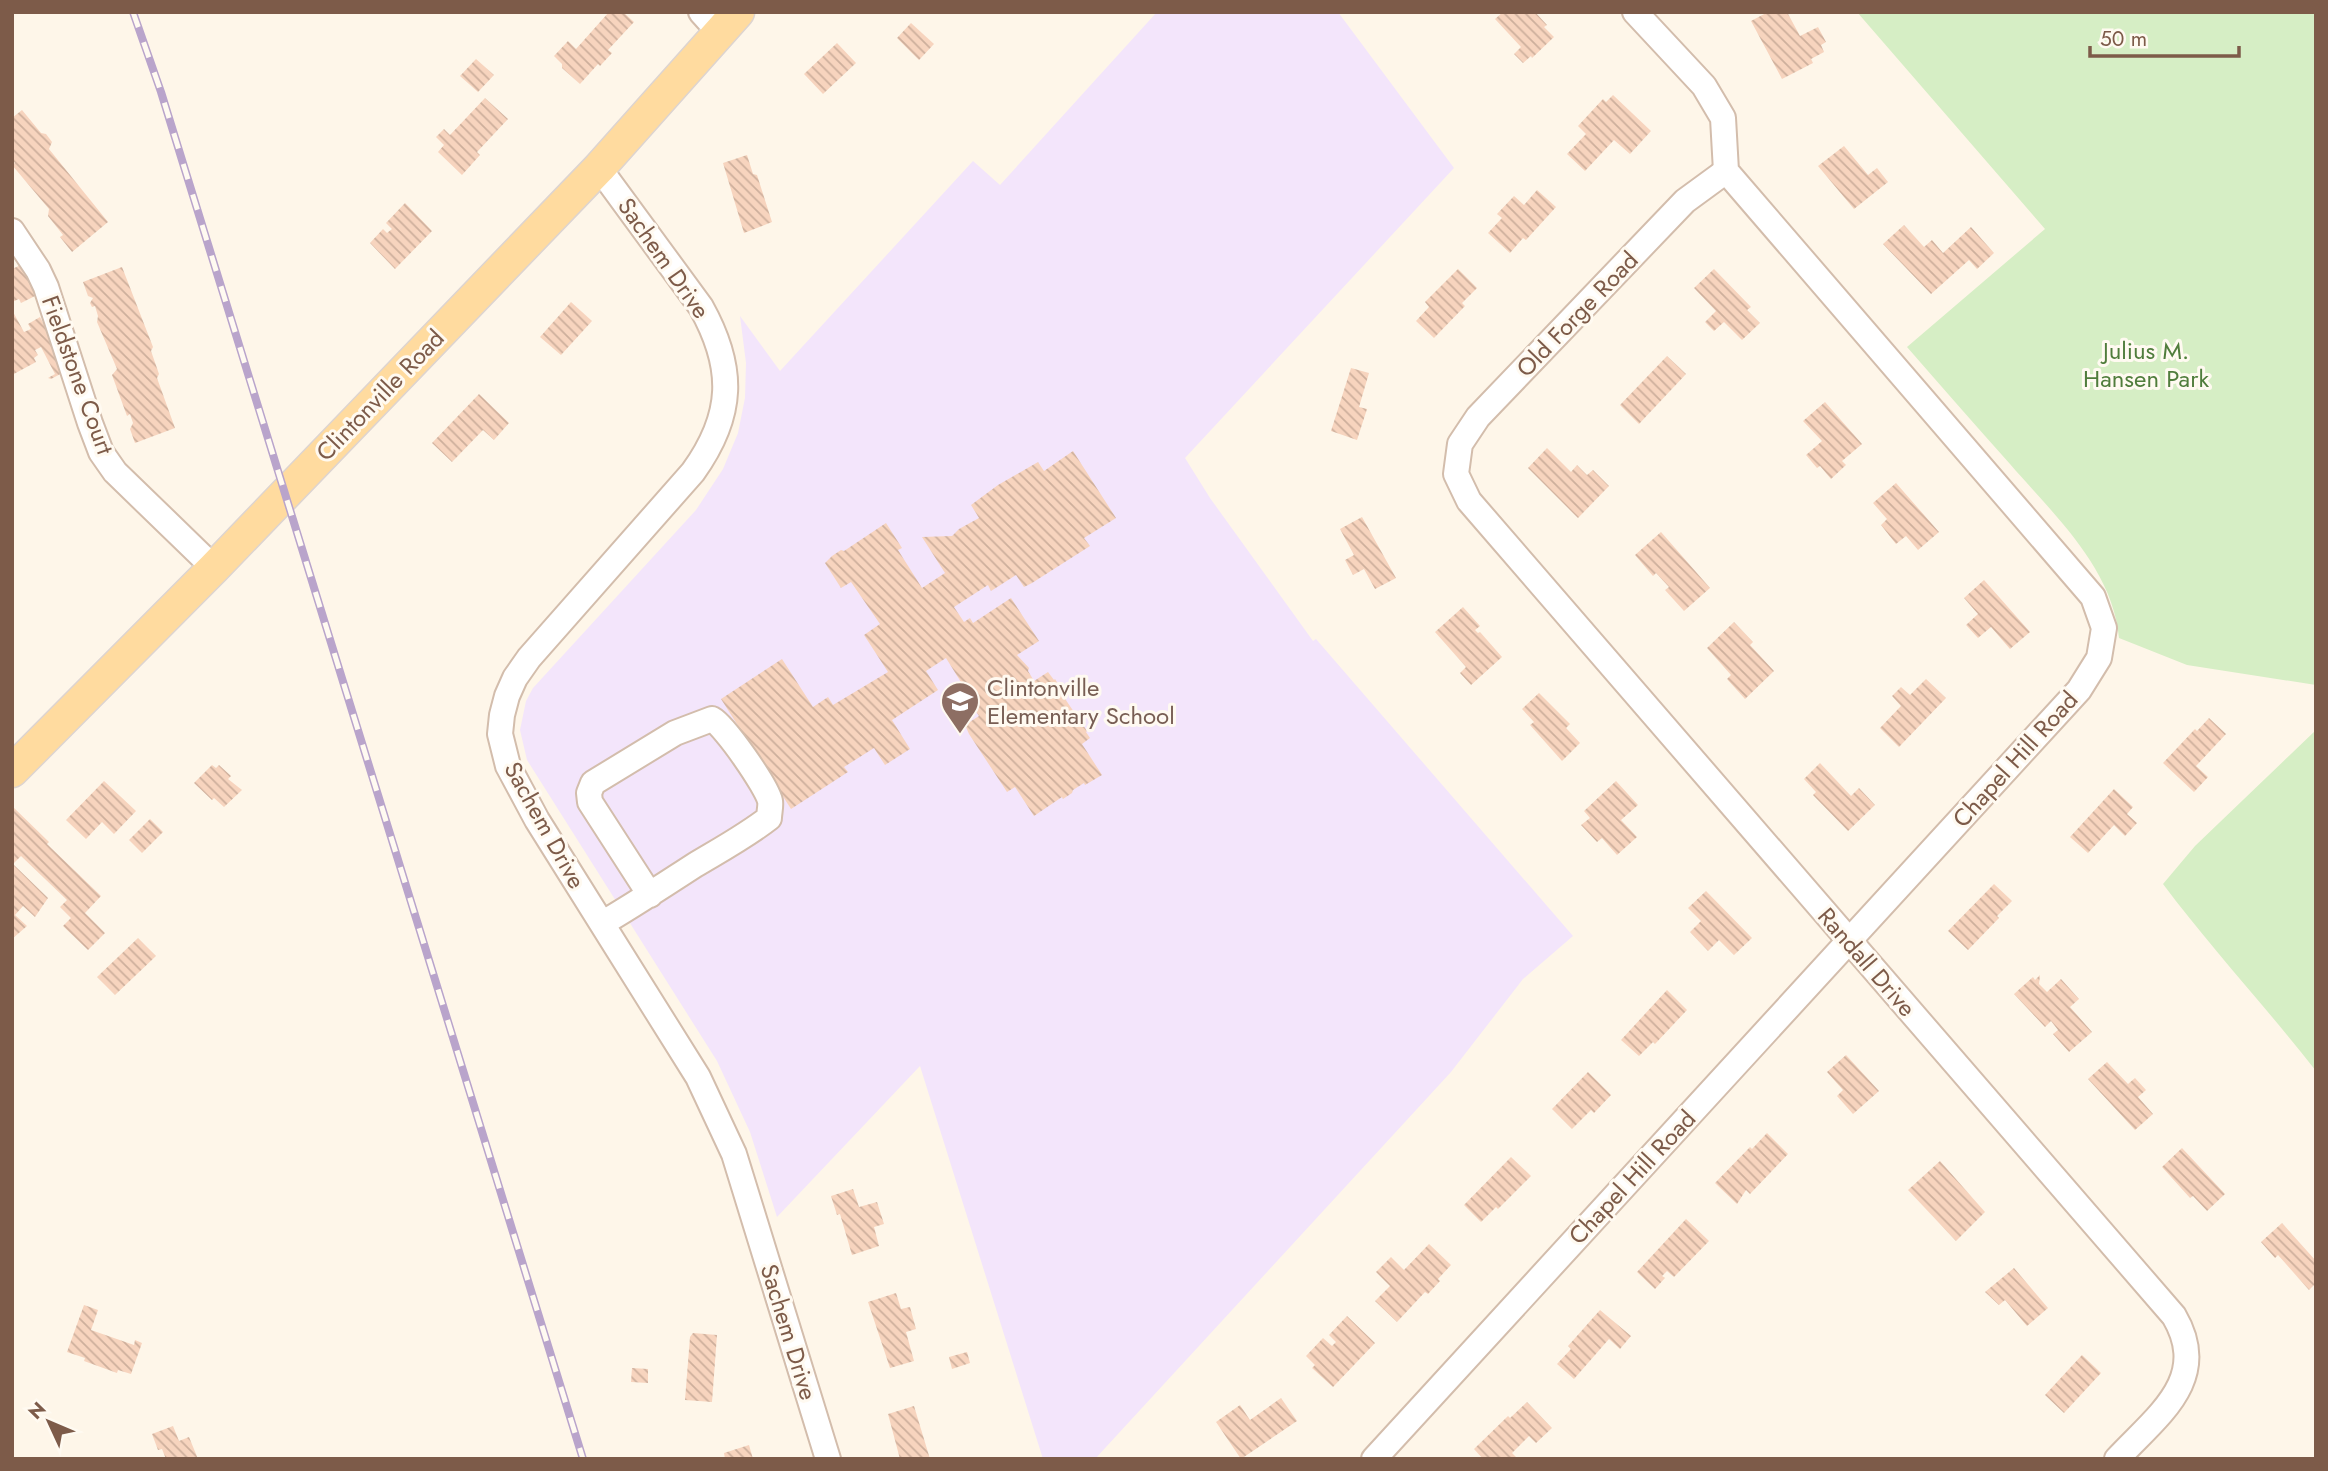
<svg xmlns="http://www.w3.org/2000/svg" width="2328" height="1471" viewBox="0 0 2328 1471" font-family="Jost,sans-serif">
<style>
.education{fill:#f3e5fb}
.park{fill:#d6eec5}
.building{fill:url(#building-back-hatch)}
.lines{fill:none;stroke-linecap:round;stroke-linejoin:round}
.minor-casing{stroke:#d3bdac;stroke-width:28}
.major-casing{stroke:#ddd4d0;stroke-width:35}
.minor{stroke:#fff;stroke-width:24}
.major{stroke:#ffdb9f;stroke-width:32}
.rail-casing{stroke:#b9a4cb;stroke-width:8}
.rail{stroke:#fffaf1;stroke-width:5;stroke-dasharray:16;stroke-linecap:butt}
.labels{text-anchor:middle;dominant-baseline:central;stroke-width:6;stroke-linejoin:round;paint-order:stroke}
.street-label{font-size:24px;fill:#7d5b49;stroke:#fffaf1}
.park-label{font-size:24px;fill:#507d3c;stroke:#fffaf1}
.education-label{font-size:24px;fill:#785e54;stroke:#fffaf1;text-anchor:start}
</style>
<defs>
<pattern id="building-back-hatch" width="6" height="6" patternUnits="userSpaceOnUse" patternTransform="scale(1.75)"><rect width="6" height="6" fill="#f7d4be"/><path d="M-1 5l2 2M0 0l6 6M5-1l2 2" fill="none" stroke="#cdaf9c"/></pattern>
</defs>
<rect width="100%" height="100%" fill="#fef6e9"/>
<!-- education -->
<polygon class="education" points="1157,12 1338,12 1454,168 1185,458 1210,498 1313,641 1316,639 1573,936 1523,979 1451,1072 1095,1459 1043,1459 920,1066 777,1217 750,1132 717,1061 527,760 520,730 526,701 533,688 696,510 723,469 738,433 745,398 746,363 740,316 780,371 973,161 1000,185"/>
<!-- park -->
<g class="park">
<path d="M1857,12H2316V685L2187,665L2119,638C2113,568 2053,514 2010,464C1975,425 1941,386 1907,347L2045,229Z"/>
<path d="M2316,730V1071C2266,1007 2211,948 2163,884L2195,846Z"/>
</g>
<!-- building -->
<g class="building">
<polygon points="609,12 623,12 634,22 608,50 612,53 600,66 598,64 580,84 562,68 562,64 554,56 568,41 576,49"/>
<polygon points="1503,12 1529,12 1531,14 1535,12 1547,25 1544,27 1554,37 1532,58 1531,56 1523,63 1514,54 1521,47 1495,19"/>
<polygon points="1768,12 1787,12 1800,36 1818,27 1826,42 1821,45 1824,52 1811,59 1813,63 1782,79 1751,21"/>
<polygon points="911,23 934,44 919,60 897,38"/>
<polygon points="837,43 856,63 823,94 804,74"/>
<polygon points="476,59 494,75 478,92 460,76"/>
<polygon points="1613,95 1651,131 1630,154 1614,140 1585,171 1567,154 1586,134 1578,126 1603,99 1606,102"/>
<polygon points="485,98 508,119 477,152 480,155 462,175 438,152 444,145 436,137 444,129 450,135"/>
<polygon points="22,110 41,133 46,134 52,142 49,149 108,222 72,252 60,237 63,235 48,216 49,209 12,165 15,163 12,160 12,118"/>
<polygon points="1844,146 1868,175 1877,168 1888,182 1854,209 1818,166"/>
<polygon points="747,155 753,174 757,175 772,222 744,233 723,163"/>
<polygon points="1537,190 1556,207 1526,240 1523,238 1510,253 1488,233 1502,218 1497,214 1514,196 1524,205"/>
<polygon points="405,203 432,231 395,269 370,243 383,229 387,233 392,229 386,223"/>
<polygon points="1904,225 1924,247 1932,240 1943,253 1971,227 1994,253 1977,269 1969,260 1931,294 1883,244"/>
<polygon points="23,264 39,294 21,303 19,299 12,302 12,269"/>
<polygon points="122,267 153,347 151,351 159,374 157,378 175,428 135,443 130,429 133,423 130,414 127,416 112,375 117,369 97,322 98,316 95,306 92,307 90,303 93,298 88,296 83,282"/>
<polygon points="1458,269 1477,288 1462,303 1465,306 1434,338 1416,321 1429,307 1425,302"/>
<polygon points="1714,269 1751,307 1747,310 1760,323 1742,340 1724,322 1714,331 1705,322 1716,311 1694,288"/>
<polygon points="571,302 592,321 561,355 540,337"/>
<polygon points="12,310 24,332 31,329 28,324 40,317 68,370 51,379 48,378 55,374 41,347 35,350 38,355 34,358 36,362 12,375"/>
<polygon points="1667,356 1686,374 1639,424 1620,405"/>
<polygon points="1351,368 1369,373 1359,407 1367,409 1357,440 1331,431"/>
<polygon points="479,394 509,423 494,440 483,430 452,462 432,443"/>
<polygon points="1825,402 1862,444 1842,461 1846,465 1831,479 1820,466 1817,468 1806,455 1822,441 1803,421"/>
<polygon points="1547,448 1571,472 1577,465 1587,475 1593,470 1609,486 1578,518 1528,468"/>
<polygon points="1073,451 1116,518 1084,538 1090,546 1032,583 1024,587 1016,575 991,591 988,585 954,607 964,622 970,618 973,623 1011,598 1039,641 1017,655 1029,668 1028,671 1034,681 1048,672 1054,680 1055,679 1060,687 1059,690 1087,731 1086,732 1090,738 1082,744 1102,775 1085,785 1084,783 1073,790 1072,793 1063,799 1062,797 1034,816 1015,787 1007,792 969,734 965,725 979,716 960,689 964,687 946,658 926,671 938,690 892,720 910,749 885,765 874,748 844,767 848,772 791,809 721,699 782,659 813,707 828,697 833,705 888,672 864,635 880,624 851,582 841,588 825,563 832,556 841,550 844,551 886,523 902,548 898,550 922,588 945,573 922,537 952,536 959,529 979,518 971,505 998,485 1038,462 1044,471"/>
<polygon points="1896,483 1939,532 1918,550 1906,536 1896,544 1881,525 1887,519 1873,503"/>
<polygon points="1362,517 1396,578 1375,589 1364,569 1353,575 1345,560 1354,555 1340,529"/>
<polygon points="1661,532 1710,588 1684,611 1665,590 1669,587 1656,573 1653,576 1635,555"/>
<polygon points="1984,580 2030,632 2010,649 1991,627 1978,638 1966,625 1978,614 1964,598"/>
<polygon points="1463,607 1480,626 1475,630 1478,633 1480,632 1502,657 1471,685 1460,673 1466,667 1435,632"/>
<polygon points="1734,622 1753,642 1750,645 1774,671 1745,699 1727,679 1731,675 1707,648"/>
<polygon points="1926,679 1946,698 1899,747 1880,728 1901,706 1892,696 1901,687 1910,695"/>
<polygon points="1539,693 1570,724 1566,728 1580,743 1562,761 1530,725 1534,722 1522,709"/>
<polygon points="2209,718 2226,734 2196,766 2208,777 2194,792 2163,763 2195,729 2197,731"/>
<polygon points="1820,763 1851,796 1859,788 1875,805 1848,831 1813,795 1816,792 1804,779"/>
<polygon points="212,765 216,768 219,765 231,776 228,779 242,790 224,807 214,798 212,800 194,783"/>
<polygon points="104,781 136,811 114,834 102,822 86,839 66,820"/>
<polygon points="1616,781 1638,805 1621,820 1637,837 1617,855 1602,838 1597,842 1581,825 1590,818 1584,811"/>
<polygon points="2114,789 2133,807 2127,814 2137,823 2125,836 2114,825 2088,853 2070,837"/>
<polygon points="12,806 49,842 47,844 101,896 85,913 105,933 88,950 63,926 71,918 60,907 67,900 21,856 13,864 48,898 35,917 23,906 15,915 27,926 12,939"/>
<polygon points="150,819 163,832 142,853 129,840"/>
<polygon points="1994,884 2012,901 1997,916 1999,918 1968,950 1948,931"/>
<polygon points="1706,891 1752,938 1734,955 1719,940 1708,951 1690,932 1701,921 1688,908"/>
<polygon points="138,938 156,956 115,995 97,977"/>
<polygon points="2040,975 2039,984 2047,992 2061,979 2079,999 2070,1007 2092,1032 2069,1052 2053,1034 2058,1030 2051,1021 2045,1027 2014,994 2033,977 2035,980"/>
<polygon points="1667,990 1687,1010 1655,1044 1653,1042 1639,1056 1621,1040"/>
<polygon points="1846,1055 1879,1091 1853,1114 1837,1096 1843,1090 1827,1072"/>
<polygon points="2107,1062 2128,1084 2135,1078 2146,1090 2138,1097 2153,1114 2135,1130 2088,1079"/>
<polygon points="1588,1072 1611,1095 1594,1113 1591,1110 1572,1129 1552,1109"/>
<polygon points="1767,1133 1788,1154 1750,1194 1746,1190 1737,1204 1715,1183 1750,1147 1752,1149"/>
<polygon points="2182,1148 2225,1194 2207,1211 2193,1196 2190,1198 2162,1167"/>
<polygon points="1511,1157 1531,1176 1498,1209 1496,1207 1481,1222 1464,1205"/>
<polygon points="1940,1161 1985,1212 1956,1241 1908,1190"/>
<polygon points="853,1189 859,1207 877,1202 884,1224 874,1227 879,1246 852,1255 840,1214 837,1215 831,1196"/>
<polygon points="1686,1219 1709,1241 1674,1277 1667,1271 1662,1276 1665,1278 1655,1289 1637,1272"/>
<polygon points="2282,1223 2316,1261 2316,1283 2309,1290 2278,1255 2275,1258 2261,1242"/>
<polygon points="1429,1244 1451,1265 1438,1279 1440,1281 1428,1294 1425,1292 1397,1322 1375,1301 1390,1286 1376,1272 1391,1257 1404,1270"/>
<polygon points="2014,1268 2048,1308 2027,1326 2005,1300 1999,1305 1985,1292"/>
<polygon points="896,1293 901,1309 910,1307 916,1329 906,1332 914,1361 890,1368 868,1302"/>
<polygon points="84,1305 98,1310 91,1330 134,1345 135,1340 142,1343 131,1374 118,1370 117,1373 84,1361 85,1358 67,1352"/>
<polygon points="1600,1310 1631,1336 1620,1349 1609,1339 1574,1379 1557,1364 1571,1349 1568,1346"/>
<polygon points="1347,1316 1375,1343 1333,1387 1312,1368 1315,1365 1306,1356 1323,1338 1332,1346 1336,1342 1329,1335"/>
<polygon points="693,1333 717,1335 712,1402 685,1400 690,1337"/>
<polygon points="967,1352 970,1363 952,1369 949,1357"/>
<polygon points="2082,1355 2101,1373 2064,1413 2045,1395"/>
<polygon points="632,1368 648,1369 648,1383 631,1382"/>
<polygon points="1281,1398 1297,1421 1241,1459 1216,1422 1240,1405 1250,1420"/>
<polygon points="1527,1402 1552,1428 1536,1443 1529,1436 1512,1453 1518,1459 1483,1459 1474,1449 1508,1416 1510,1418"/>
<polygon points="914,1406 930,1459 900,1459 888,1414"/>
<polygon points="173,1426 179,1441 189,1437 198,1459 166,1459 162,1449 158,1450 152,1434"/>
<polygon points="749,1445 753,1459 725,1459 724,1453"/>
</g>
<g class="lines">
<defs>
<g id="minor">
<polyline points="701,12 720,33"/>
<path d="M599,168L701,307C735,368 734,415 693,472L529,658L515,678L507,696L502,715L500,734L508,766L537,820L698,1077L734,1154L828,1459"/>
<path d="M1726,171L1685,201L1478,417L1460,444L1456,474L1469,501L2174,1316C2211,1379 2158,1415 2117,1459"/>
<polyline points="12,231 38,270 46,287 90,423 101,452 115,472 214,568"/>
<path d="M603,923C634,905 664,885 695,865C720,850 746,836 769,818C769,813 771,806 770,801C767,787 725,726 712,719L675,733L593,783L589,793L590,802L650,895"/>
<polyline points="1374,1459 2079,690 2099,658 2104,628 2093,597 1726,171 1723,118 1704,86 1635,12"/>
</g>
<polyline id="major" points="12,771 214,568 599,168 738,12"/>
</defs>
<!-- minor casing -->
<use href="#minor" class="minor-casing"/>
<!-- major casing -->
<use href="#major" class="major-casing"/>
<!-- minor -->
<use href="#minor" class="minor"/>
<!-- major -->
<use href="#major" class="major"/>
<defs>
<polyline id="rail" points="133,12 161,92 583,1459"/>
</defs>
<!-- rail casing -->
<use href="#rail" class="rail-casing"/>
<!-- rail -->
<use href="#rail" class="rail"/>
</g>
<!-- icons -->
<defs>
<symbol id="school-pin" viewBox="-11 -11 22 30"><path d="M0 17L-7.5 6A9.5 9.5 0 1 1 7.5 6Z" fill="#8d6e63" stroke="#fffaf1"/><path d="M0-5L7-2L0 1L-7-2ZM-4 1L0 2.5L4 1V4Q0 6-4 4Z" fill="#fff"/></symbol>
</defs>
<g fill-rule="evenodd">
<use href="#school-pin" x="938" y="679" width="44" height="60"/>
</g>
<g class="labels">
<!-- street labels -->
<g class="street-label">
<text transform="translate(664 258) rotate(55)">Sachem Drive</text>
<text transform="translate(1577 314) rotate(-46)">Old Forge Road</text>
<text transform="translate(78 375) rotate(70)">Fieldstone Court</text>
<text transform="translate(380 395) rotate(-46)">Clintonville Road</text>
<text transform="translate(2015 759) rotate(-48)">Chapel Hill Road</text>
<text transform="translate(545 825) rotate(61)">Sachem Drive</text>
<text transform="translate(1867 962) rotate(49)">Randall Drive</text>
<text transform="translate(1632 1177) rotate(-47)">Chapel Hill Road</text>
<text transform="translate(789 1332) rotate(73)">Sachem Drive</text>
</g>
<!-- park labels -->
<g class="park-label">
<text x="2146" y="350">Julius M.<tspan x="2146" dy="28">Hansen Park</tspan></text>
</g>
<!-- education labels -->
<g class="education-label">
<text x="987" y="687">Clintonville<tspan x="987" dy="28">Elementary School</tspan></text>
</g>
</g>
<!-- border -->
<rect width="2328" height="1471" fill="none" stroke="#7d5b49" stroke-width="28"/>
<!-- north arrow -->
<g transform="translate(49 1422) rotate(314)" stroke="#fffaf1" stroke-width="5" paint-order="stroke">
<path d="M0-5L12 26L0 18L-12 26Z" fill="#7d5b49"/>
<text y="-10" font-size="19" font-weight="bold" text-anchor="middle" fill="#7d5b49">N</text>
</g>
<!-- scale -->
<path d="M2090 46v10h149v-10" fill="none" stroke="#7d5b49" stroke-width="3.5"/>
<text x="2100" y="46" font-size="21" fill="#7d5b49" stroke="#fffaf1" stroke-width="5" paint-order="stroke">50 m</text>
</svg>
